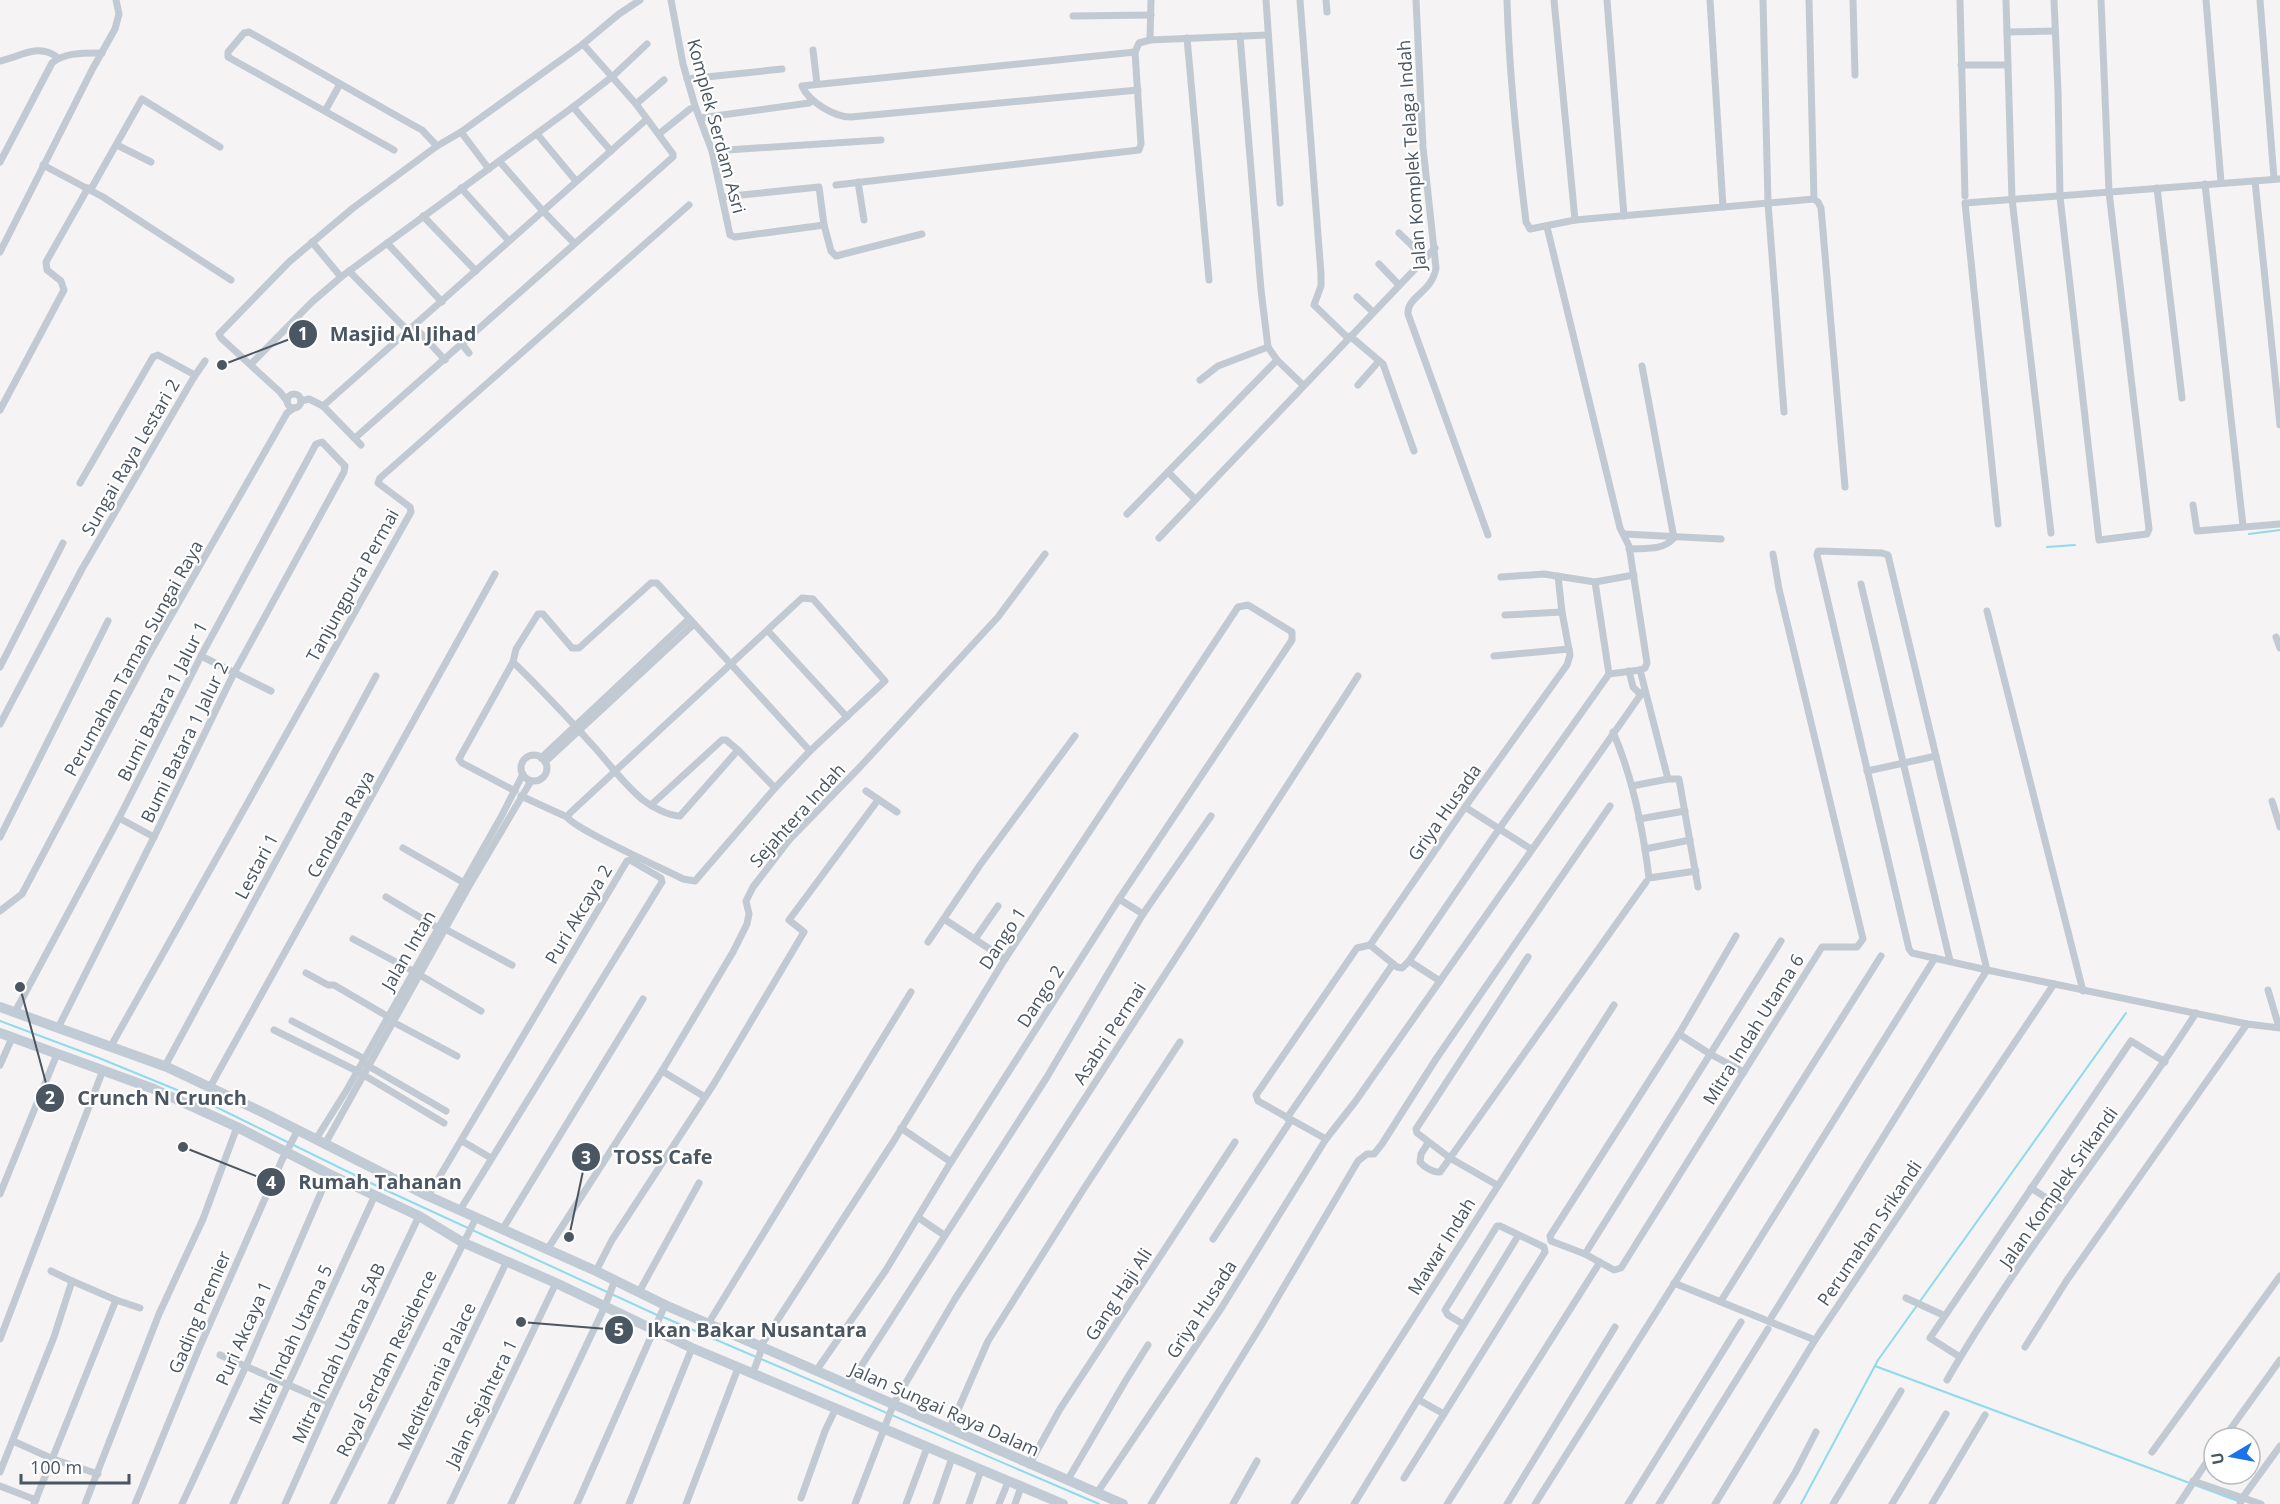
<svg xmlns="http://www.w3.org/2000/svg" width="2280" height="1504" viewBox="0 0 2280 1504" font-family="'Open Sans',sans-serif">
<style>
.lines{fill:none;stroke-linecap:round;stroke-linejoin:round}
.stream{stroke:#90daee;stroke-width:2}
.street{stroke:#c1cad2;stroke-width:7}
.secondary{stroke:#c1cbd6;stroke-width:10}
.labels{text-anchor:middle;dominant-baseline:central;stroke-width:4.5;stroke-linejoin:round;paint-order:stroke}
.street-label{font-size:18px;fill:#4a5661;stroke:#fff}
.leader{fill:none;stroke:#4a5661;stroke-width:2}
.callout-dot{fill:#4a5661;stroke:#fff;stroke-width:2}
.mark-label{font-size:18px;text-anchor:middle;font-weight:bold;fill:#fff}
.callout-label{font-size:20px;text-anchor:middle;font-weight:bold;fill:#4a5661;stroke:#fff;stroke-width:4.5;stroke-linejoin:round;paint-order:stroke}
</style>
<rect width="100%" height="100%" fill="#f5f3f3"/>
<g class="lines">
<!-- stream -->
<g class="stream">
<polyline points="2249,534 2280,530"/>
<polyline points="2047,547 2075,545"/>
<polyline points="0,1021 99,1058 204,1101 379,1187 657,1315"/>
<polyline points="663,1317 1099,1504"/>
<polyline points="1875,1366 2238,1501"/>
<polyline points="1801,1504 1878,1360 2126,1013"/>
</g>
<!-- street -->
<g class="street">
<polyline points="671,0 683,64 695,106 712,151 730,235 735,237 824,225 819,187 722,197"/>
<polyline points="1151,0 1150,40 1268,35"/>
<polyline points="1266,0 1280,203"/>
<polyline points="1300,0 1321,274 1321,286 1314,305 1348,338"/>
<polyline points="1326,0 1327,12"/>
<path d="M1416,0L1423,147L1436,268C1432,293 1407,296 1408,314L1488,535"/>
<path d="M1507,0C1509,74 1517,148 1526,222L1530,229L1575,220L1814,199"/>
<polyline points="1554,0 1575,220"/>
<polyline points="1607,0 1624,216"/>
<polyline points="1710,0 1723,207"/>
<polyline points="1763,0 1768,203 1784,412"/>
<polyline points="1809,0 1814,199 1818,202 1821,208 1845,487"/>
<polyline points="1853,0 1855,75"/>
<polyline points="1960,0 1965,196"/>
<polyline points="2006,0 2012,199 2051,533"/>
<polyline points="2054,0 2058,91 2060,197 2099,540 2147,534 2149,529 2109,192 2101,0"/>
<polyline points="2206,0 2221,182"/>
<polyline points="2260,0 2274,179"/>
<polyline points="1073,16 1151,15"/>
<polyline points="2007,32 2055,31"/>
<polyline points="1240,36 1261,290 1268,347 1277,360"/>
<polyline points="1187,38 1209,280"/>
<polyline points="813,50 817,84"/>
<path d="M1135,52L802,86C809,102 834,117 851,117L1138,90"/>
<path d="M0,61C20,57 39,42 58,58"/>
<polyline points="1961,65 2008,65"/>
<polyline points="687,79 782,69"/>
<polyline points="636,104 664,80"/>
<polyline points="573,107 611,151"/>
<polyline points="325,111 340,84"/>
<polyline points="700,118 809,103"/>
<polyline points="461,132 489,169"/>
<polyline points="537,134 576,181"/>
<polyline points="659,134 690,109"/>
<polyline points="117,145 151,162"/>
<polyline points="394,150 228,57 228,52 244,33 249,32 411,124 422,130 437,146"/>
<polyline points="712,151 881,140"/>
<path d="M0,162L52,63C65,52 85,53 102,53"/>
<polyline points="500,162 542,210 574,243"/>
<polyline points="43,165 103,197 231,280"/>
<polyline points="2255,181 2280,425"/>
<polyline points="858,182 864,220"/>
<polyline points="2205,184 2243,526"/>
<polyline points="836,185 1139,150 1141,144 1135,52 1139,43 1150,40"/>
<polyline points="461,188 509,241"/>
<polyline points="2157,188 2182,398"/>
<polyline points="91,189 142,99 220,147"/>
<polyline points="423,216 476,271"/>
<polyline points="824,225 831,251 836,256 922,234"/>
<polyline points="1547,227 1620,528 1629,546 1647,663 1645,668 1640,670 1668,779 1679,779 1698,887"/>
<polyline points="1399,233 1425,258"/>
<polyline points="312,242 341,277"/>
<polyline points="387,243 442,302"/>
<polyline points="0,252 93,68 115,29 119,14 116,0"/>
<polyline points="1379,264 1399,285"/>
<polyline points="349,271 408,331"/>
<polyline points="1357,297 1373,312"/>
<polyline points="414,326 445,360"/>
<polyline points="1350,336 1383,364 1414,451"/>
<polyline points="462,344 469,353"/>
<polyline points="251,364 312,302 341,277 573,107 613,76 647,44"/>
<polyline points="194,377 205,361"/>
<polyline points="1200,380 1218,366 1268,347"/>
<polyline points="1358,385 1379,361"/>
<circle cx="294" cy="401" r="7"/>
<polyline points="287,401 280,392 221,338 219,334 221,332 289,262 353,208 437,146 461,132 583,44 619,14 640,0"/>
<polyline points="301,401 309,399 323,406 647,119"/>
<polyline points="323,406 361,445"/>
<polyline points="0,410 64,290 61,281 47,270 46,262 88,188"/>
<polyline points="355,438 673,157 673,154 636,104 583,44"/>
<polyline points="1168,472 1195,499"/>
<polyline points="2193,505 2197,531 2280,524"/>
<polyline points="1127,514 1277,360 1303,385"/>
<polyline points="1998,524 1965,203 2280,179"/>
<polyline points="1624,534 1721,539"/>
<polyline points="1159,538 1435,248"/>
<path d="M1629,549C1646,548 1662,551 1674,538L1642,366"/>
<polyline points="1501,577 1544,574 1595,582"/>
<polyline points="1861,584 1950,961"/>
<polyline points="1987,611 2083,991"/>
<polyline points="1505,615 1562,612 1558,576"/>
<polyline points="768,631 847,717"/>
<polyline points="2276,637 2280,648"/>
<polyline points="201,656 271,691"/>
<polyline points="1494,656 1569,649"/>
<polyline points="513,662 459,759 462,763 515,791"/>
<polyline points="0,667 63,543"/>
<polyline points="1629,671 1633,687 1641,695"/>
<polyline points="1609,674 1595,582 1634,575"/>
<polyline points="0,724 82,569 194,377 193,374 158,355 153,357 80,483"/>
<path d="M1613,732C1633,778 1643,829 1649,878L1696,871"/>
<circle cx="534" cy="768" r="13"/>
<polyline points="541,758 689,619"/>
<polyline points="545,762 694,624"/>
<polyline points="1867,771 1936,756"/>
<polyline points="1632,786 1668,779"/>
<path d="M775,788L695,881L683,879C664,869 576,830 567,817L570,813L802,598L813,599L885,681L810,751"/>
<polyline points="866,791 897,812"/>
<polyline points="521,796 567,817"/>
<polyline points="2272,801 2280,827"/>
<path d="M651,805L722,740H726L738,750L775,788L810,751L657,583H651L579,648H572L543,614H538L516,649L513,662C542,690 569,719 596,749C611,766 625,785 643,800C652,807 669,816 680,816L738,750"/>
<polyline points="1465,807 1531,849"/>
<polyline points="119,818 154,837"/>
<polyline points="1639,819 1685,811"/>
<polyline points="0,837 108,621"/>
<polyline points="403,848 466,884"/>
<polyline points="1645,849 1690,840"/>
<polyline points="386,897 438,928"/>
<polyline points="0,911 22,894 148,656 287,413 294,408"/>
<polyline points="1143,914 1211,816"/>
<polyline points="944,919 1005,959"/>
<polyline points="445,929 512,965"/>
<polyline points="1736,936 1679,1034 1550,1236 1551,1241 1585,1254 1614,1270 1621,1268 1822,947 1857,947 1863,939 1779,589 1773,554"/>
<polyline points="353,939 413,971 481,1011"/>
<polyline points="975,939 998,906"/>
<polyline points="928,942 980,865 1075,736"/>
<polyline points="1409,961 1499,829 1609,674 1640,670"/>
<polyline points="306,973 328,985 334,985 387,1016"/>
<polyline points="1440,981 1409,961 1402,968 1397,967 1370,945 1465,807 1567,665 1570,655 1562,612"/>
<polyline points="2268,990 2279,1027"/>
<polyline points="15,1012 119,818 201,656 316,444 322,442 345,466 344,472 234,673 154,837 58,1028"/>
<polyline points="292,1021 363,1058"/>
<polyline points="393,1022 457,1056"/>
<polyline points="274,1030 357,1071 444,1123"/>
<polyline points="1679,1034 1710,1054 1744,1072"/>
<polyline points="111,1046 411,512 410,507 378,483 380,478 689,205"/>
<polyline points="365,1064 446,1111"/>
<polyline points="0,1065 12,1038"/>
<polyline points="165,1066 376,676"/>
<polyline points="662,1071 705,1097"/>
<polyline points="210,1087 495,574"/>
<polyline points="1287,1118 1393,964"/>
<polyline points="901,1128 951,1162"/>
<polyline points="316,1139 348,1088 501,817 523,774"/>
<polyline points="1326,1139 1258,1101 1256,1095 1357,948 1370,945"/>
<polyline points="462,1141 491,1158"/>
<path d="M1428,1143L1421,1154L1420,1162C1424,1167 1434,1173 1440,1172L1450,1158L1417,1133L1416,1129L1528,957"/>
<polyline points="325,1144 469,886 531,781"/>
<polyline points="1497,1185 1450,1158 1646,882"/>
<polyline points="2031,1188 2060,1207"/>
<polyline points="0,1194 57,1054"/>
<polyline points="428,1196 627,861 630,860 661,878 662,882 460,1210"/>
<polyline points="919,1218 944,1235"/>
<polyline points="502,1230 643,999"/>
<polyline points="1213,1239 1291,1120"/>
<polyline points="547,1250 662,1071 733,952 747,924 749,914 746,901 753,887 789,840 860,767 998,617 1045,554"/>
<polyline points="1585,1254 1781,941"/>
<polyline points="51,1271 72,1281"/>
<polyline points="596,1271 612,1240 715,1082 804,932 789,920 878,800"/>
<polyline points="1674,1283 1815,1340"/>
<polyline points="639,1292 699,1183"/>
<polyline points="1906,1298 1943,1315"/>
<polyline points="116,1300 140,1308"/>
<polyline points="1721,1301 1935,958"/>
<polyline points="1769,1321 1987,970 1912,953 1909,949 1817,555 1818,551 1882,553 1888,555 1987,970 2247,1024 2280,1028"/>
<polyline points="708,1324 911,992"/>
<polyline points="0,1339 103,1070"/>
<polyline points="760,1347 895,1139 1005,959 1238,607 1248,605 1292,632 1292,640 1119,899 951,1162 886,1270 816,1371"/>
<polyline points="2025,1347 2067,1280 2247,1024"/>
<polyline points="220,1355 330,1403"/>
<polyline points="1960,1357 1930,1338 2131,1041 2165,1062"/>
<polyline points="753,1373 762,1348"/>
<path d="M1947,1380C2021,1251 2117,1137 2196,1013"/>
<polyline points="849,1385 1047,1077 1143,914 1119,899"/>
<polyline points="1419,1400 1444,1414 1545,1252 1544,1247 1500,1226 1497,1226 1445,1310 1448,1315 1463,1324"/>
<polyline points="949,1430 988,1341 1083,1190 1180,1042"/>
<polyline points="2224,1438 2280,1360"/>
<polyline points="13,1441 53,1459 98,1474"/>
<polyline points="2152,1452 2280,1276"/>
<polyline points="1029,1465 1060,1409 1235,1142"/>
<polyline points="0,1472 54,1337 72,1281 116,1300 34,1504"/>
<polyline points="1404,1478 1444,1414"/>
<polyline points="1067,1481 1126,1380 1148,1345"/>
<polyline points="2193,1481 2261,1504"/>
<polyline points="0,1486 36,1500"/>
<polyline points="1097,1493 1222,1307 1326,1139 1355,1102 1644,690"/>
<polyline points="801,1498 825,1431 836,1408"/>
<polyline points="85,1504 159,1314 203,1219 237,1127"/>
<polyline points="135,1504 200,1346 282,1160 298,1130"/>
<polyline points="182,1504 246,1366 329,1174"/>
<polyline points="233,1504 375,1195"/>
<polyline points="285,1504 330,1403 419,1216"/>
<polyline points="333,1504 476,1218"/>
<polyline points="391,1504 507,1261"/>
<polyline points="450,1504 556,1283"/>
<polyline points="511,1504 605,1306 615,1280"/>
<polyline points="577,1504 665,1305"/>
<polyline points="629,1504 692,1348"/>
<polyline points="686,1504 738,1368"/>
<polyline points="855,1504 894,1403 955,1299 1358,676"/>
<polyline points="906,1504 927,1448"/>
<polyline points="936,1504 952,1458"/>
<polyline points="969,1504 981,1470"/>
<polyline points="999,1504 1008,1482"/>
<polyline points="1015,1504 1021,1487"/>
<polyline points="1151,1504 1262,1324 1358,1161 1367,1154 1374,1154 1382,1144 1436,1059 1610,806"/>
<polyline points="1233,1504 1257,1461"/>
<polyline points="1294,1504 1614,1005"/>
<polyline points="1354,1504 1518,1236"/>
<polyline points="1447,1504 1600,1262"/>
<polyline points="1507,1504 1615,1327"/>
<polyline points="1535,1504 1881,956"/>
<polyline points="1628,1504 1741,1322"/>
<polyline points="1659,1504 1768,1329"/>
<polyline points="1715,1504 1815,1340 2054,984"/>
<polyline points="1776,1504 1795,1473 1816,1432"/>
<polyline points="1833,1504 1901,1391"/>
<polyline points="1892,1504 1946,1414"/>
<polyline points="1932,1504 1985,1415"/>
<polyline points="2179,1504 2214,1451"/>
<polyline points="2240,1504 2243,1497 2280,1446"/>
</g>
<!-- secondary -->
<g class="secondary">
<polyline points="0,1007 167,1067 266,1114 428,1196 596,1271 665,1305 1123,1504"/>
<polyline points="0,1033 154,1089 237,1127 329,1174 419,1216 462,1242 556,1283 692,1348 1063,1504"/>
</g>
</g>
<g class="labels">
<!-- street labels -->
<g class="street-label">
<text transform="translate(717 126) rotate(75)">Komplek Serdam Asri</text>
<text transform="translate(1411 155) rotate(-94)">Jalan Komplek Telaga Indah</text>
<text transform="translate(130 457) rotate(-60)">Sungai Raya Lestari 2</text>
<text transform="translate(352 585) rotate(-61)">Tanjungpura Permai</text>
<text transform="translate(133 658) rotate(-61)">Perumahan Taman Sungai Raya</text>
<text transform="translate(162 701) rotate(-63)">Bumi Batara 1 Jalur 1</text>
<text transform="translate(184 742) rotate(-64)">Bumi Batara 1 Jalur 2</text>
<text transform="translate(1444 812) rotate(-55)">Griya Husada</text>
<text transform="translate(797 815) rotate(-48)">Sejahtera Indah</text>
<text transform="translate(340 824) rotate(-61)">Cendana Raya</text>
<text transform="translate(256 866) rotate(-62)">Lestari 1</text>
<text transform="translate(578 914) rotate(-59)">Puri Akcaya 2</text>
<text transform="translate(1002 938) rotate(-57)">Dango 1</text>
<text transform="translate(408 950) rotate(-60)">Jalan Intan</text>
<text transform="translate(1040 996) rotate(-57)">Dango 2</text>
<text transform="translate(1753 1029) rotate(-58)">Mitra Indah Utama 6</text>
<text transform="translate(1109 1033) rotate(-57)">Asabri Permai</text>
<text transform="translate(2058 1187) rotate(-55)">Jalan Komplek Srikandi</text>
<text transform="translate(1869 1233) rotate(-56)">Perumahan Srikandi</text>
<text transform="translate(1441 1246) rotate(-58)">Mawar Indah</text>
<text transform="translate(1118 1294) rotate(-57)">Gang Haji Ali</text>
<text transform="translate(1201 1309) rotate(-57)">Griya Husada</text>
<text transform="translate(199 1312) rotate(-67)">Gading Premier</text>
<text transform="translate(243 1333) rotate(-66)">Puri Akcaya 1</text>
<text transform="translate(290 1344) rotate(-65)">Mitra Indah Utama 5</text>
<text transform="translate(338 1353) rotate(-65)">Mitra Indah Utama 5AB</text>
<text transform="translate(386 1363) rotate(-64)">Royal Serdam Residence</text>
<text transform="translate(436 1376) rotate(-65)">Mediterania Palace</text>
<text transform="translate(481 1403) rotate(-64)">Jalan Sejahtera 1</text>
<text transform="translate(945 1409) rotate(24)">Jalan Sungai Raya Dalam</text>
</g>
</g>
<!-- callouts -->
<path class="leader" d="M222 365L303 334M20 987L50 1098M569 1237L586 1157M183 1147L271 1182M521 1322L619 1330"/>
<g class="callout-dot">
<circle cx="222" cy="365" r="6"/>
<circle cx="20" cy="987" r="6"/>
<circle cx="569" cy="1237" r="6"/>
<circle cx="183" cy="1147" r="6"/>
<circle cx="521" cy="1322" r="6"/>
<circle cx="303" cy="334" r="15"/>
<circle cx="50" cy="1098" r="15"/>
<circle cx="586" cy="1157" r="15"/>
<circle cx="271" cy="1182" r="15"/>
<circle cx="619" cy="1330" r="15"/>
</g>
<g class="mark-label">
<text x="303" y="340">1</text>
<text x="50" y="1104">2</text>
<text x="586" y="1164">3</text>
<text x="271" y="1189">4</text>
<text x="619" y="1336">5</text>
</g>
<g class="callout-label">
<text x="403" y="341">Masjid Al Jihad</text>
<text x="162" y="1105">Crunch N Crunch</text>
<text x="663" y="1164">TOSS Cafe</text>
<text x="380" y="1189">Rumah Tahanan</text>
<text x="757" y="1337">Ikan Bakar Nusantara</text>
</g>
<!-- north arrow -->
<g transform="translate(2232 1456) rotate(260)"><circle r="28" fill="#ffffff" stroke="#b7bbc0" stroke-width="1.5"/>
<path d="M0-4.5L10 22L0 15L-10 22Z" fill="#1a73e8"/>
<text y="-9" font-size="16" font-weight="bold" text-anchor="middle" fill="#4a5661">U</text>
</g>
<!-- scale -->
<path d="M21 1474v9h108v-9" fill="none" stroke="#4a5661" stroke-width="3"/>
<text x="30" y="1474" font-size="18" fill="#4a5661" stroke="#ffffff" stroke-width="4.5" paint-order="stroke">100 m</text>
</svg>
